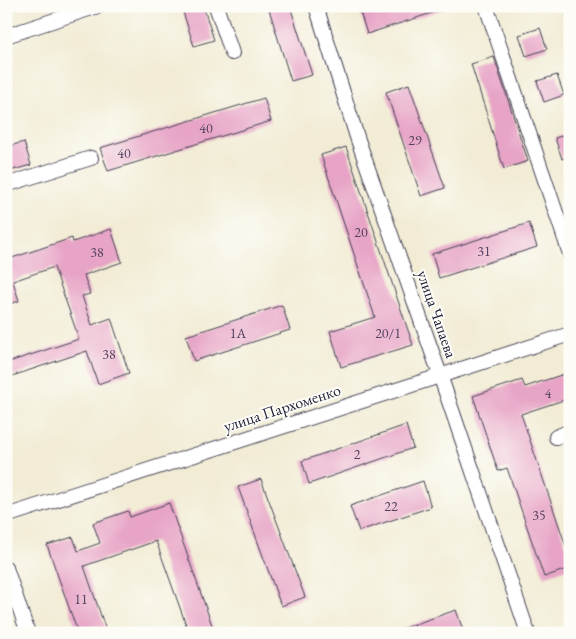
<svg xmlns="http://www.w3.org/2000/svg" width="576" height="639" viewBox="0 0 576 639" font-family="'EB Garamond',serif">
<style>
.building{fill:#e7a4c6}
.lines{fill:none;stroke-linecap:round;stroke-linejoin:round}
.minor-casing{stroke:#414052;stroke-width:16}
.minor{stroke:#fff;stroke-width:14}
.labels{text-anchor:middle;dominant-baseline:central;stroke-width:4;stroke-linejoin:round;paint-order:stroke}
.number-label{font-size:14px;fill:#53425e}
.street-label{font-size:16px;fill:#22223b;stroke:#fdfcf7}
</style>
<rect width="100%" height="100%" fill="#fdfcf7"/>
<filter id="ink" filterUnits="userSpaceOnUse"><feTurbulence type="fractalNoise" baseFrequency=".02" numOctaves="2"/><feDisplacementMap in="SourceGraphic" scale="10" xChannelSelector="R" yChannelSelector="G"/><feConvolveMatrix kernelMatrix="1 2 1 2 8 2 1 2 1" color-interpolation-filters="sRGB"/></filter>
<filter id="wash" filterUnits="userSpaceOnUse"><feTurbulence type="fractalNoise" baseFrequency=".0096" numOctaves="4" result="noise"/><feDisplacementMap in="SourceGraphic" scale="20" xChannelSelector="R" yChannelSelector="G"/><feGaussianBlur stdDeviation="1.12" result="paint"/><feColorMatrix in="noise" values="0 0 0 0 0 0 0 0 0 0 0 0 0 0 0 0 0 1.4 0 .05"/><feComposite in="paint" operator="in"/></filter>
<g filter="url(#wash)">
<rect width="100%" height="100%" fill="#f2ecd5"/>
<g id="blocks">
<!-- building -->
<g class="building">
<polygon points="181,6 203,6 214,40 194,46"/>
<polygon points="268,6 290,6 312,75 291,81"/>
<polygon points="377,6 447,6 447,8 367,34 360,12"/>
<polygon points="540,28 547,49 526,56 519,35"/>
<polygon points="494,57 528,161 504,169 471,64"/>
<polygon points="557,75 564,95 544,102 537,81"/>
<polygon points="409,84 445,188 421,196 386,92"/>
<polygon points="264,98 271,121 108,171 100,148"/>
<polygon points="570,133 570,156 562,159 555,138"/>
<polygon points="24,142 31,165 6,172 6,147"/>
<polygon points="346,147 413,345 341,367 330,331 375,317 321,155"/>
<polygon points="529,223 537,247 439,278 432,254"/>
<polygon points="111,229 122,262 84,275 90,294 82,296 92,325 111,318 129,373 98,384 87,351 6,378 6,363 79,339 54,267 13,281 19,301 6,305 6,260 72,238 73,242"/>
<polygon points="282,305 290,330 194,361 186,336"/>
<polygon points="570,372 570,398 521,414 570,558 570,568 544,577 507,468 498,471 473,396 522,380 525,387"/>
<polygon points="406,425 413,448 309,484 302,461"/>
<polygon points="261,479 305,597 281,606 238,487"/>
<polygon points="423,481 431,507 359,531 350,506"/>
<polygon points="169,503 213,628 199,633 189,633 156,541 84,566 107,633 78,633 47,545 73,537 78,551 100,543 93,523 128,511 130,517"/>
<polygon points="456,610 464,633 396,633 395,631"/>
</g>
</g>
</g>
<g filter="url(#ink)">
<use href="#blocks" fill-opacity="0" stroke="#414052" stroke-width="1"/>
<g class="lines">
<defs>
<g id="minor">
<polyline points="216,6 232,53"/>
<polyline points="316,6 357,137 440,375 528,633"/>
<polyline points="486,6 570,254"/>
<polyline points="6,36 98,6"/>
<polyline points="6,185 91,158"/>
<polyline points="556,437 570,431"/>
<polyline points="6,516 570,334"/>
<polyline points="6,568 28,633"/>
</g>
</defs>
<!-- minor casing -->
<use href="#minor" class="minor-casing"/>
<!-- minor -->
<use href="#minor" class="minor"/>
</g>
</g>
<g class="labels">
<!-- number labels -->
<g class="number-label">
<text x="206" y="128">40</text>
<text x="415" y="140">29</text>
<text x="124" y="153">40</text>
<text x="361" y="232">20</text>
<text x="484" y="251">31</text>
<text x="97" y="252">38</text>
<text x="238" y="333">1А</text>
<text x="388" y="333">20/1</text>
<text x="109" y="354">38</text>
<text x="548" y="393">4</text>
<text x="357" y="454">2</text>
<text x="391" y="506">22</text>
<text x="539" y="515">35</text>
<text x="81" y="599">11</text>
</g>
<!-- street labels -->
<g class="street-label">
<text transform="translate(437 314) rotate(71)">улица Чапаева</text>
<text transform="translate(282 408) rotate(-18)">улица Пархоменко</text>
</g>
</g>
<!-- margin -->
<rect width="576" height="639" fill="none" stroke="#fdfcf7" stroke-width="25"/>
</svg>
